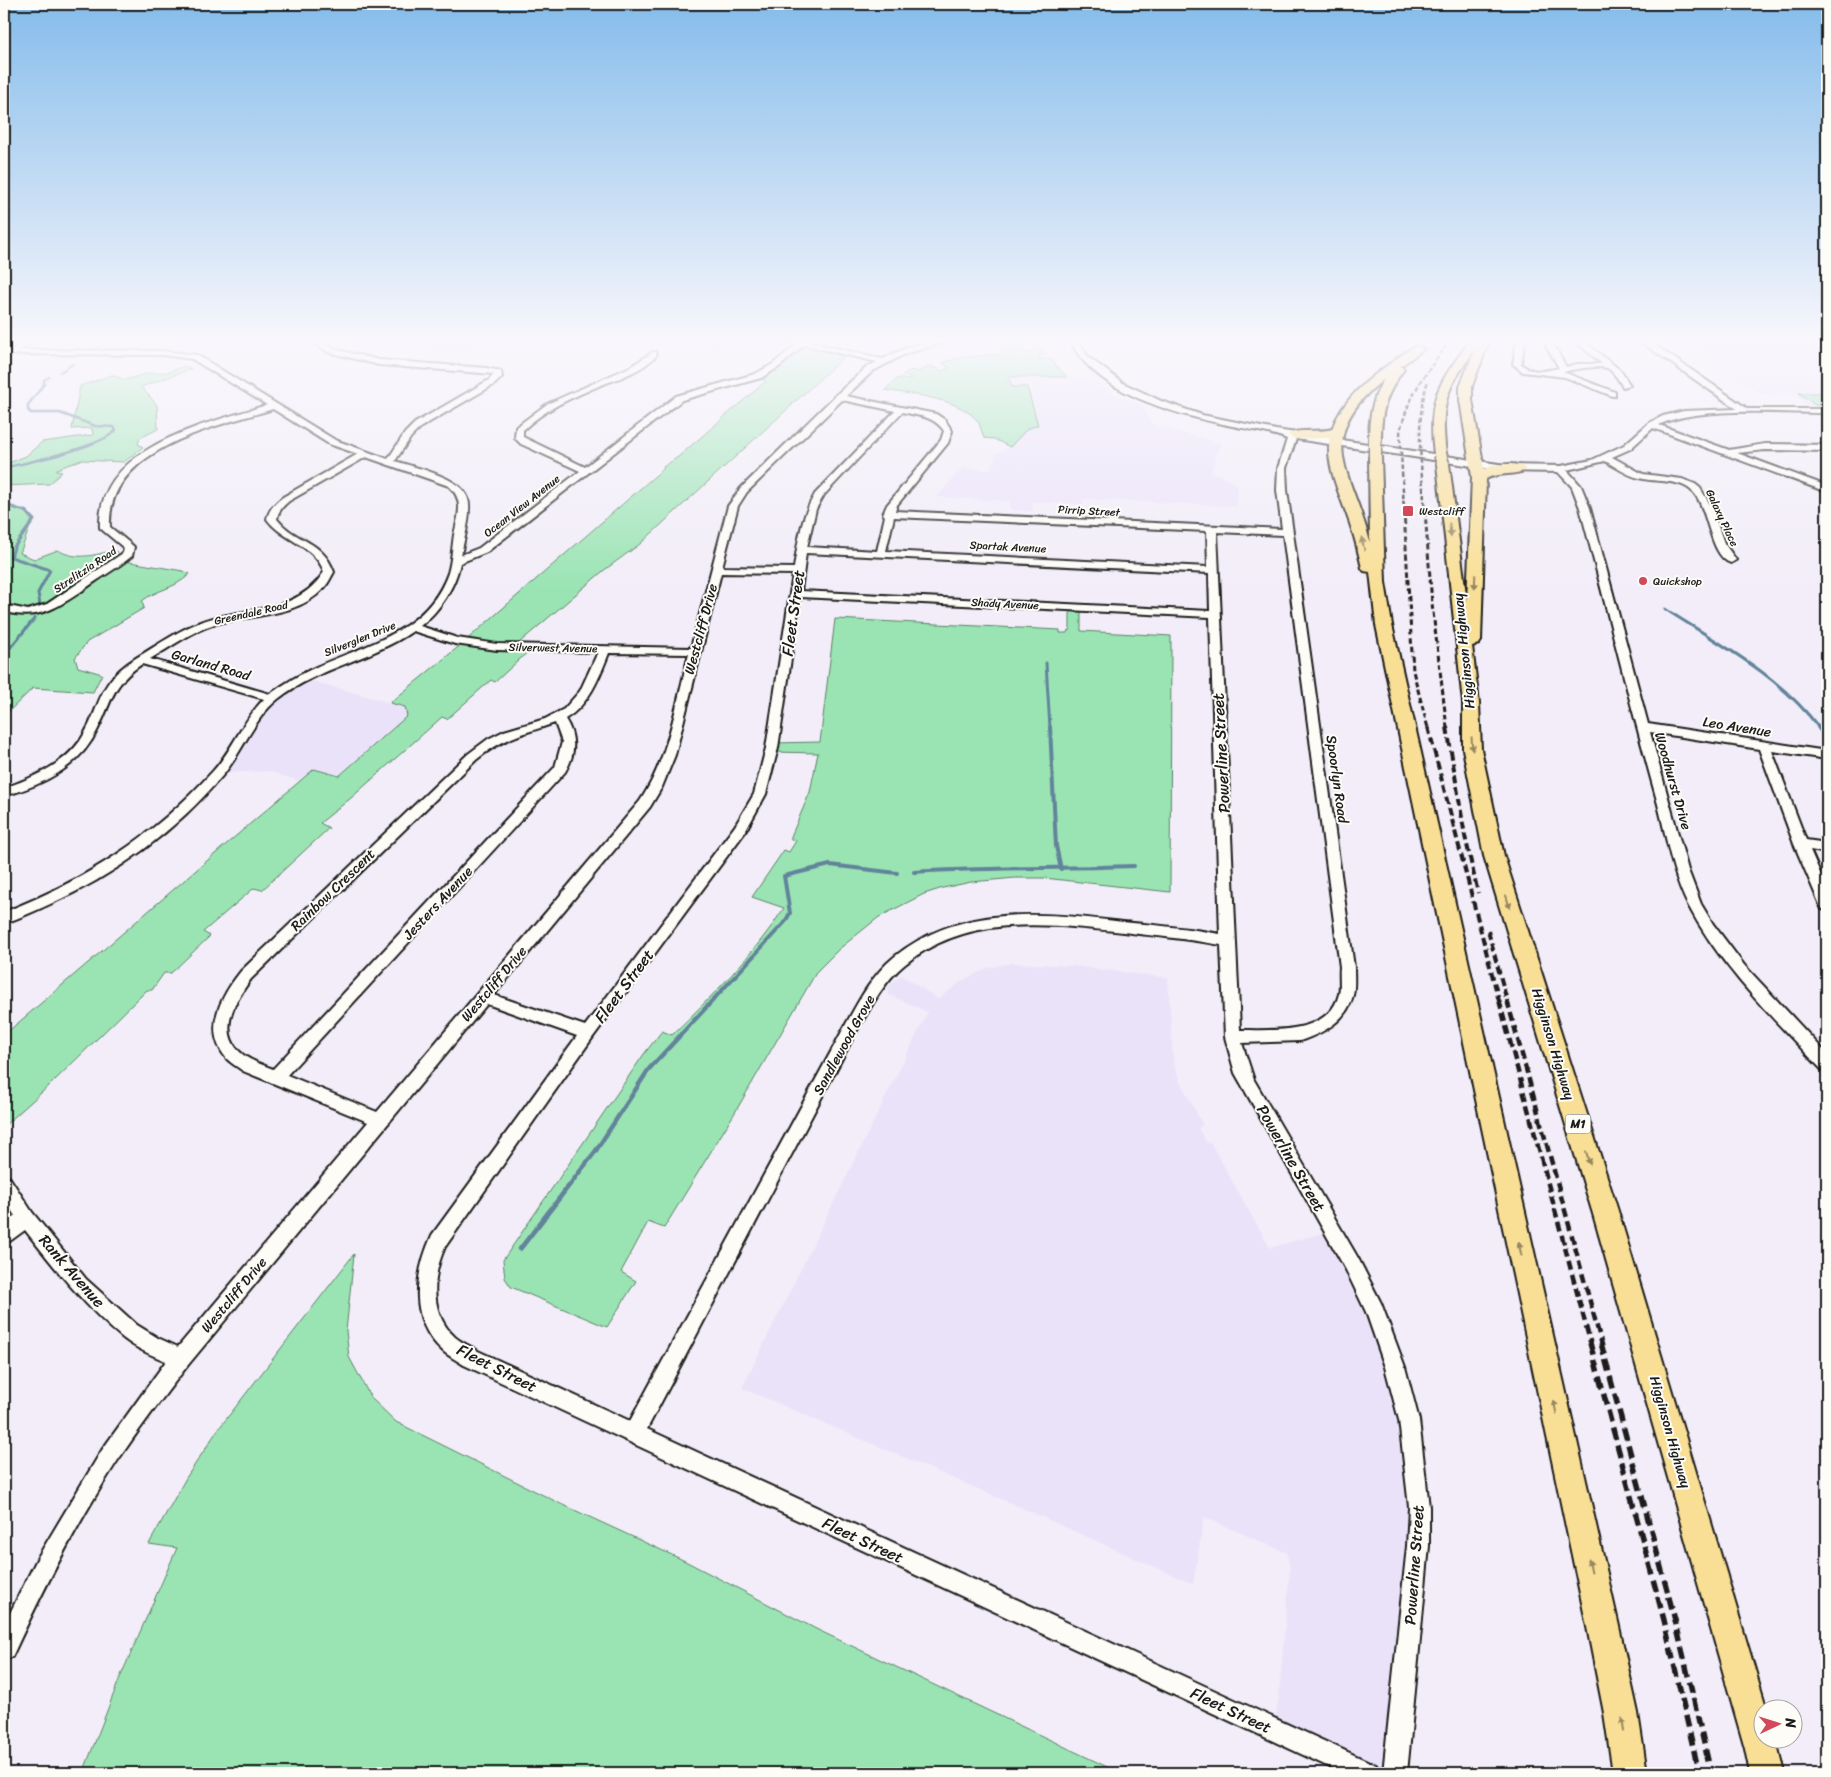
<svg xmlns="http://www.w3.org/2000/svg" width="1831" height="1777" viewBox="0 0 1831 1777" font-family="Sriracha,sans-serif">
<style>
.built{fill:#eae2f9}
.green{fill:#9ae4b3;stroke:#5b8068}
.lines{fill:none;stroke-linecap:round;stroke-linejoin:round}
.stream-far3{stroke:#62839b;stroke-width:2.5}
.stream-far2{stroke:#62839b;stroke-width:3}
.stream-far1{stroke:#62839b;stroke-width:4}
.stream{stroke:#62839b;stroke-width:4.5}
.minor-casing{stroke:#1c1c1c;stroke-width:4}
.highway-casing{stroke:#1c1c1c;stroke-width:4}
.minor{fill:#fdfcf7;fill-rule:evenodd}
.highway{fill:#f9df96;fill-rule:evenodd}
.rail-far4{stroke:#1c1c1c;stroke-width:2.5;stroke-dasharray:4.5 2.5;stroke-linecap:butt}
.rail-far3{stroke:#1c1c1c;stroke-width:3;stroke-dasharray:5.5 3;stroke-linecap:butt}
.rail-far2{stroke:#1c1c1c;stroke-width:4;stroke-dasharray:8 4;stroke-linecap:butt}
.rail-far1{stroke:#1c1c1c;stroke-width:4.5;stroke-dasharray:9 4.5;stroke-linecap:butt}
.rail{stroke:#1c1c1c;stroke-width:5.5;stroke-dasharray:12 5.5;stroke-linecap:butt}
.highway-bridge-casing{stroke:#1c1c1c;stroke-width:15;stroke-linecap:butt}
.highway-bridge{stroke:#f9df96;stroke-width:12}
.oneway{fill:#96875f}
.poi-dot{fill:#d1495b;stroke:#fdfcf7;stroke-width:2}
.labels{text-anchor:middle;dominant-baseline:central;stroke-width:4;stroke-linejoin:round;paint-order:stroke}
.far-street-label{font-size:11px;fill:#1c1c1c;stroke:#fdfcf7}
.far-poi-label{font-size:11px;fill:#1c1c1c;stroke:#fdfcf7;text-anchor:start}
.shield{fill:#fdfcf7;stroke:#605f5e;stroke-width:1}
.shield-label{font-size:12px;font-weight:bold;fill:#1c1c1c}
.street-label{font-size:14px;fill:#1c1c1c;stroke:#fdfcf7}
.near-street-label{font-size:16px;fill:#1c1c1c;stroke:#fdfcf7}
</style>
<rect width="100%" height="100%" fill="#f2edf8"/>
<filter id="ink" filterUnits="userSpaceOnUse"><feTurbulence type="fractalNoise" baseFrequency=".02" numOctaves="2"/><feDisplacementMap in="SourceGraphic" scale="10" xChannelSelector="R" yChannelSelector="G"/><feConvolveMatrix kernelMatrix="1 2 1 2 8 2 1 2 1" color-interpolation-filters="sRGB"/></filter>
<g filter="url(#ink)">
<!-- built -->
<g class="built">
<polygon points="417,339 748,339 730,345 723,352 566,342 534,342 525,346 478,346 466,354 420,353 431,343 415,341"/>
<polygon points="1678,339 1827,340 1827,408 1812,409 1792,393 1762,394"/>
<polygon points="1052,375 1089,379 1120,397 1126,398 1142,405 1151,423 1160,428 1221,443 1211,471 1238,485 1236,506 1083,499 1083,504 1033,502 1032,511 1010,510 1010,501 937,497 962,468 990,470 996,454 1010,447 1027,429 1038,425 1027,387 1011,387 1008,377"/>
<polygon points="301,678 405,707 407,716 338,776 314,769 299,781 268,771 218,773 251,723"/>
<polygon points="1011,963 1074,966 1168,978 1173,1061 1179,1080 1203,1125 1198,1128 1207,1143 1210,1142 1270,1248 1333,1230 1360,1277 1416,1471 1396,1773 1367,1773 1274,1731 1279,1695 1290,1569 1287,1553 1204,1517 1193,1584 1020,1507 742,1388 928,1012 887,994 890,990 887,988 901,975 938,999 965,979 988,968"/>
</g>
<!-- green -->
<g class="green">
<polygon points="802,343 848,353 797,400 791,403 793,404 640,544 603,571 513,648 531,649 495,682 491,680 447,719 442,717 351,798 320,823 329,828 262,890 254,888 203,932 210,936 171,973 164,973 152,990 147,990 50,1085 4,1126 4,1035 314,769 339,776 407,716 405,707 390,703 463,643 664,468 663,467 678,457 766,381 756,377"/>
<path d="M1000,349H1022L1024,353L1033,352L1032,349H1043L1047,355L1038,356L1040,359H1050L1067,377H1008L1012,387H1027L1038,425L1027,429L1010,447L994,439L984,438C982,433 981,428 979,423C963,398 912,395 885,390L898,378L908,380L911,378L903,375L911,370L917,372L931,366L941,371L950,368L942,363L963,357L1001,354Z"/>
<polygon points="186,366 191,369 141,387 157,405 158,429 140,438 138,444 143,447 124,462 81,460 57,469 56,471 62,472 49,484 4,486 4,465 26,456 42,442 93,435 92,428 72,429 80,386 112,375 125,380 149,373 167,372"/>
<polygon points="1799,393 1827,393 1827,405 1815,405"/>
<path d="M4,498L5,506L25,512L32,521L20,553L34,559L58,550C76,561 95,555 114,550L117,552V558L130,562L183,571L190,574C173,590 157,589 142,601L144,608L87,642L75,658L78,667L102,674L93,692L33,688L4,716Z"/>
<path d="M1070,608H1081V631L1171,636L1170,892L1044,878H1015L971,882L943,888L924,894L879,917L839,949L817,971L734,1114L664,1228L648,1222L621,1272L636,1281L607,1327L511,1287L505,1278L503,1260L644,1054L662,1031L672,1035C713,995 753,956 784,908L752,897L784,850L789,852L796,841L790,839L810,792L818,753L772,752L773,743L820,742L835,619L1060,630V633H1067L1068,630H1070Z"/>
<polygon points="354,1254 346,1331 349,1357 371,1398 396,1422 557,1502 685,1561 818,1630 1120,1773 83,1773 119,1680 177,1548 149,1544 186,1478 217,1431"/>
</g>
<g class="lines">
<!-- stream-far3 -->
<g class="stream-far3">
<polyline points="592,339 639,341"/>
<polyline points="95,349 112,339"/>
<polyline points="60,372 73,364"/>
<path d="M4,468C28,462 102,447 116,430L114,427L95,426L60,413H31L28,410V405L44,384V380L49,377"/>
<polyline points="4,504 27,512"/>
</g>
<!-- stream-far2 -->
<g class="stream-far2">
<polyline points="25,511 34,520 14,547 11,557 50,570 38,593 40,605"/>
<path d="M1665,609C1718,643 1781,676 1819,728"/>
<polyline points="4,661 9,649 35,618"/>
<polyline points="1046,663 1050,728"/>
</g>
<!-- stream-far1 -->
<g class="stream-far1">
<polyline points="1050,727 1056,846 1061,869"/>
<polyline points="1818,727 1827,739"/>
<path d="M914,872C987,867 1061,869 1134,866"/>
<polyline points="712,1001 785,922 790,913 784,876 830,865 897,873"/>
</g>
<!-- stream -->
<polyline class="stream" points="520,1249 595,1152 649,1069 713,1000"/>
<defs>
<g id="minor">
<path d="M26,339H35L21,350L162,351L197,355L335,440L388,459L405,433L415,423L489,380L494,374L379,365L328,352L309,339H317L338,350L379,360L486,368L501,371L502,377L495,384L421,427L411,437L395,461C416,468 468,478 469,504C470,521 464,539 461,555L479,548L580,471L521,444L515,438L516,427L547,404L630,367L653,352H656V356C641,371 620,378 601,385C573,397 546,408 523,430V437L585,467L676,396L755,374L773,364L797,344L780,339H797L883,359C905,347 930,339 955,339L905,354L873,371L846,396L936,414L945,420L952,431L948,443L897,505L895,511L1282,529L1277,490L1278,468L1287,439C1268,431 1244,429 1223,424C1179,415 1112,396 1082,359C1077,353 1073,346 1070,339H1077L1088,357L1123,383L1161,401L1202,415L1276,430L1505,465L1561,466L1592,460L1624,445L1649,423L1663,416L1684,411L1737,409L1637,339H1646L1748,409H1827V413C1784,413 1696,406 1659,425L1729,450L1765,444L1827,445V451L1765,450L1737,453L1827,486V492L1653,428L1630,449L1612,457L1643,474L1682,479L1695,484L1700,488L1711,506L1724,543L1736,560L1731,563C1710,557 1708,508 1694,493C1681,478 1657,483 1639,478C1627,475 1616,467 1605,461L1567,470L1581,486L1590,508L1648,724L1827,751V759L1772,751L1806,840L1827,843V853L1810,850L1827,889V910L1822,909L1820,905L1794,844L1759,749L1650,732L1688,870L1701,904L1713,924L1744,965L1827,1054V1071L1821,1069C1773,1018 1721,968 1688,905C1671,872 1666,833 1656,797C1629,701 1606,604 1580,508L1572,487L1558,472L1505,471L1296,439L1286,468L1287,490L1354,967C1354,976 1355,986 1353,995C1347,1021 1323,1033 1300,1041L1242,1043L1254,1080L1358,1258L1381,1303L1405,1367L1419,1420L1429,1507V1546L1407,1773H1383L1407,1546L1409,1507L1399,1420L1385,1367L1366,1312L1346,1270L1235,1073L1225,1037L1221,945C1188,939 1155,936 1123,932C1048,924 967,913 904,965C883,982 870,1009 856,1032L647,1429L1376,1765L1380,1773H1342L464,1365C457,1360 448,1356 442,1350C408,1319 415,1273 432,1235L577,1036L487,1004L188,1365C163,1397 139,1429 116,1463C76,1525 43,1590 12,1657L4,1660V1625L38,1557L102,1450L166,1361C151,1355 135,1348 123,1338C85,1307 55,1268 25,1230L10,1241L4,1243V1225L15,1216L4,1199V1176L10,1178L32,1212L86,1279L137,1325L158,1338L178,1347L368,1122L243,1071C238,1067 232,1064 227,1059C202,1030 221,996 241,971L468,754L488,739L504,731L545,719L564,709L580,691L598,652L497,650L455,644L413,631C371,660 319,667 278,699C254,718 243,751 223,775C175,832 114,876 46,906C32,912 18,919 4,923V912C88,879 152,838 213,771C233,749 243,720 264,699L142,664C112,684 113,699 98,729C80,767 43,785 4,796V788C32,778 62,766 80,741C103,707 94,684 136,658C158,645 181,628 206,620C248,607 297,614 324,572C315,545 283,541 267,519C269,509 275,503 283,497L358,454L329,444L273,409C215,427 106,448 110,527L132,545L134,547L132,556C120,566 108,573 96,581C67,601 41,624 4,611V605L28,610L47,604L123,553L124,548L100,528C96,446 207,424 267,405L192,359L162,355L24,354L4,356V352L10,351ZM804,345L877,362L867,367L836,395L741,488L728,506L691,648L497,644L457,638L420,626C439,612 455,587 460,563L487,552L497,544L682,400L761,378L779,367ZM842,400L895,411L815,494C801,517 798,542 794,568L722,567L738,506L747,492ZM902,412C919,416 934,416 944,431L941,440L887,505L883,514L885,516L877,551L807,547L816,509L824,495ZM366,457L449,486C465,501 458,516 454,535C452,547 452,560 448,573C427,632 367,644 316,667C300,674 285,683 270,694L150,659C171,647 192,631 215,624C250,614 297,618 324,588C328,584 331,577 334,572C323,540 295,542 277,519C278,511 283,506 289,501ZM894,517L1207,531L1208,567L886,551ZM1217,532L1283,535L1340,967C1339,976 1341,986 1339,994C1329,1035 1272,1030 1240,1030ZM806,553L1209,573L1210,611L801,591ZM721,573L793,574L766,748L754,794L735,826L585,1026L494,995L650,807L662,787L675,755ZM800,597L1210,617L1220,934C1188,928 1155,925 1123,922C1044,913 960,903 894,957C873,974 859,1000 846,1024L630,1421L478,1351C470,1346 462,1343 455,1337C429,1313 432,1276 445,1247L593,1037L745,832L766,794L778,748ZM609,653L689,654C676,703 669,758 640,801L377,1112L287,1075L565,772C576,754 576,736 565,719C589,705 599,678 609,653ZM555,723L562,742L555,767L273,1069C261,1064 247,1060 238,1050C218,1028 237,998 251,979L476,760C504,737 523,734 555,723Z"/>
<path d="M1517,339H1525L1521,364C1532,374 1546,371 1559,368L1545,344L1549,342L1553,344L1566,367L1577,364H1602L1573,339H1581L1620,370L1630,385L1623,387C1619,381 1614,371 1607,368C1596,365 1574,369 1563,372L1615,392V396H1612L1565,377L1523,372L1513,364Z"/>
</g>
<g id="highway">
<path d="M1479,339H1490L1472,386V400L1484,469C1493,464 1518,461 1526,469C1519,476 1498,472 1486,479L1481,641L1479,644L1472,646L1479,703L1481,749L1504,856L1619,1214L1767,1710H1764V1740H1776L1784,1773H1750L1745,1749L1593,1214L1484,856L1463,749V703L1437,464L1443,460L1449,464L1467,602L1472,477L1460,400V386L1475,350C1445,389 1440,405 1446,454L1445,457L1440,458L1434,454C1427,399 1438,384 1470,341H1478Z"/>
<path d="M1418,346L1424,349L1401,366L1404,369C1386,394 1381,410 1381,441L1379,444L1375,445L1369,441C1369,418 1372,398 1384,379C1311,438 1352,470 1370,542L1369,457L1375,453L1381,457L1385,582L1392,625L1618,1622L1638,1713L1647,1773H1613L1604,1713L1586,1622L1376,625L1370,572L1364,571L1362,568C1359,555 1356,542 1352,530C1344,503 1324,466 1330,438L1294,439L1288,435C1295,428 1320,433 1332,429C1343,399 1369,378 1395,360C1402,355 1410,348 1418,346Z"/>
</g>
</defs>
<!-- minor casing -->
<use href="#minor" class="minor-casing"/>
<!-- highway casing -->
<use href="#highway" class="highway-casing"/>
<!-- minor -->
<use href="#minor" class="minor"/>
<!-- highway -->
<use href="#highway" class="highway"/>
<!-- rail-far4 -->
<g class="rail-far4">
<polyline points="1404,512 1400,430 1408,406 1420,382 1451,339"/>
<path d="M1425,512C1422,469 1414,422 1428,381"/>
</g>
<!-- rail-far3 -->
<g class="rail-far3">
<polyline points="1404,511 1413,671 1428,728"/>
<polyline points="1425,511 1432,604 1447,728"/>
</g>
<!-- rail-far2 -->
<g class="rail-far2">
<polyline points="1428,727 1499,1001"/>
<polyline points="1447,727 1465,836 1478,893"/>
<polyline points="1488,931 1507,1001"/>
</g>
<!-- rail-far1 -->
<g class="rail-far1">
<polyline points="1499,1000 1591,1345"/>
<polyline points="1507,1000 1602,1345"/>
</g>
<!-- rail -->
<g class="rail">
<polyline points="1590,1343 1664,1620 1699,1773"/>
<polyline points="1601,1343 1675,1620 1711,1773"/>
</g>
<defs>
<g id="highway-bridge">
<polyline points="1375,441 1375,457"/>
<polyline points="1440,454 1443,464"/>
</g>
</defs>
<!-- highway-bridge casing -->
<use href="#highway-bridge" class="highway-bridge-casing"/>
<!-- highway-bridge -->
<use href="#highway-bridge" class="highway-bridge"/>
</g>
<!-- one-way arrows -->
<defs><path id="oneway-solid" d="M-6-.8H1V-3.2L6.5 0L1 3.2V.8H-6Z" transform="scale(1.25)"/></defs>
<g class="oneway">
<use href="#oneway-solid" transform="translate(1450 530) rotate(84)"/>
<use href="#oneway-solid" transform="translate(1363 544) rotate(-104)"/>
<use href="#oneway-solid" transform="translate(1475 582) rotate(92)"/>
<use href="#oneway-solid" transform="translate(1472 744) rotate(86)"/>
<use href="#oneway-solid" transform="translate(1508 902) rotate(73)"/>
<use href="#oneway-solid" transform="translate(1588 1158) rotate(73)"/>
<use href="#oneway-solid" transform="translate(1520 1249) rotate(-102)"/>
<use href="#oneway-solid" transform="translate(1555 1407) rotate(-102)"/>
<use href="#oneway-solid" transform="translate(1590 1566) rotate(-102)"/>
<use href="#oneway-solid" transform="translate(1623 1725) rotate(-99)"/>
</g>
</g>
<!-- sky -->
<linearGradient id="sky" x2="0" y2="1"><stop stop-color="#85bceb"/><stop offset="0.58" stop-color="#f9f7fc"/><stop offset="1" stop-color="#f9f7fc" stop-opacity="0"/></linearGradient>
<rect width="1831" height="588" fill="url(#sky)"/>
<!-- markers -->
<g class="poi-dot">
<rect x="1402" y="505" width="12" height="12" rx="2.5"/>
<circle cx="1643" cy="581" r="5"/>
</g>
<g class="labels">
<!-- far-street labels -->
<g class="far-street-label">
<text transform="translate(522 506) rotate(-38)">Ocean View Avenue</text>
<text transform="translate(1089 511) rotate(3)">Pirrip Street</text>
<text transform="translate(1722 518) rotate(65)">Galaxy Place</text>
<text transform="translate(1008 547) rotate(3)">Spartak Avenue</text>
<text transform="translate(85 570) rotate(-34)">Strelitzia Road</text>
<text transform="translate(1005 604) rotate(3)">Shady Avenue</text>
<text transform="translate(251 613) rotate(-13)">Greendale Road</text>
<text transform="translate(360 639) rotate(-22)">Silverglen Drive</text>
<text transform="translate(553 648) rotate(1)">Silverwest Avenue</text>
</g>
<!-- far-poi labels -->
<g class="far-poi-label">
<text x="1419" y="511">Westcliff</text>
<text x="1653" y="581">Quickshop</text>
</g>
<!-- shield labels -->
<rect class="shield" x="1565.5" y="1114.5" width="25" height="19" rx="4"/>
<g class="shield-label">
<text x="1578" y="1124">M1</text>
</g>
<!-- street labels -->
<g class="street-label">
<text transform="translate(701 629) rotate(-75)">Westcliff Drive</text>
<text transform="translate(1464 651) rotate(-96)">Higginson Highway</text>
<text transform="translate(211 665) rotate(16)">Garland Road</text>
<text transform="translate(1737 727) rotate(9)">Leo Avenue</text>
<text transform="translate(1337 779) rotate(82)">Spoorlyn Road</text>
<text transform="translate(1673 781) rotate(74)">Woodhurst Drive</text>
<text transform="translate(333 890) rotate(-44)">Rainbow Crescent</text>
<text transform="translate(438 903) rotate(-47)">Jesters Avenue</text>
<text transform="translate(494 984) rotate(-50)">Westcliff Drive</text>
<text transform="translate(1553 1044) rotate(73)">Higginson Highway</text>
<text transform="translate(844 1045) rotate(-61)">Sandlewood Grove</text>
<text transform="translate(234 1295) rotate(-50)">Westcliff Drive</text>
<text transform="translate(1670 1432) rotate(74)">Higginson Highway</text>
</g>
<!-- near-street labels -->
<g class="near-street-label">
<text transform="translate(793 613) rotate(-82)">Fleet Street</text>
<text transform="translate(1221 753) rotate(-93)">Powerline Street</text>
<text transform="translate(624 986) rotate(-53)">Fleet Street</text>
<text transform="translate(1291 1158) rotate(60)">Powerline Street</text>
<text transform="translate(72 1271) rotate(49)">Rank Avenue</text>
<text transform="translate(497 1368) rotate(27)">Fleet Street</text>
<text transform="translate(863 1540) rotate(25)">Fleet Street</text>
<text transform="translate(1414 1565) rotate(-86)">Powerline Street</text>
<text transform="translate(1231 1710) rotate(25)">Fleet Street</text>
</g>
</g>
<!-- margin -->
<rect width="1831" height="1777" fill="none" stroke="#fdfcf7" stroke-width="20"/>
<rect x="10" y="10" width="1811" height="1757" fill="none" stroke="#1c1c1c" stroke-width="2" filter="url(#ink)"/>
<!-- north arrow -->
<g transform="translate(1778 1724) rotate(86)"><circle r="24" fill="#fdfcf7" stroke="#a3a29f"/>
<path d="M0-4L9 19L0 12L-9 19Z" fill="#d1495b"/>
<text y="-8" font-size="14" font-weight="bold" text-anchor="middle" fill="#1c1c1c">N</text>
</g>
</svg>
